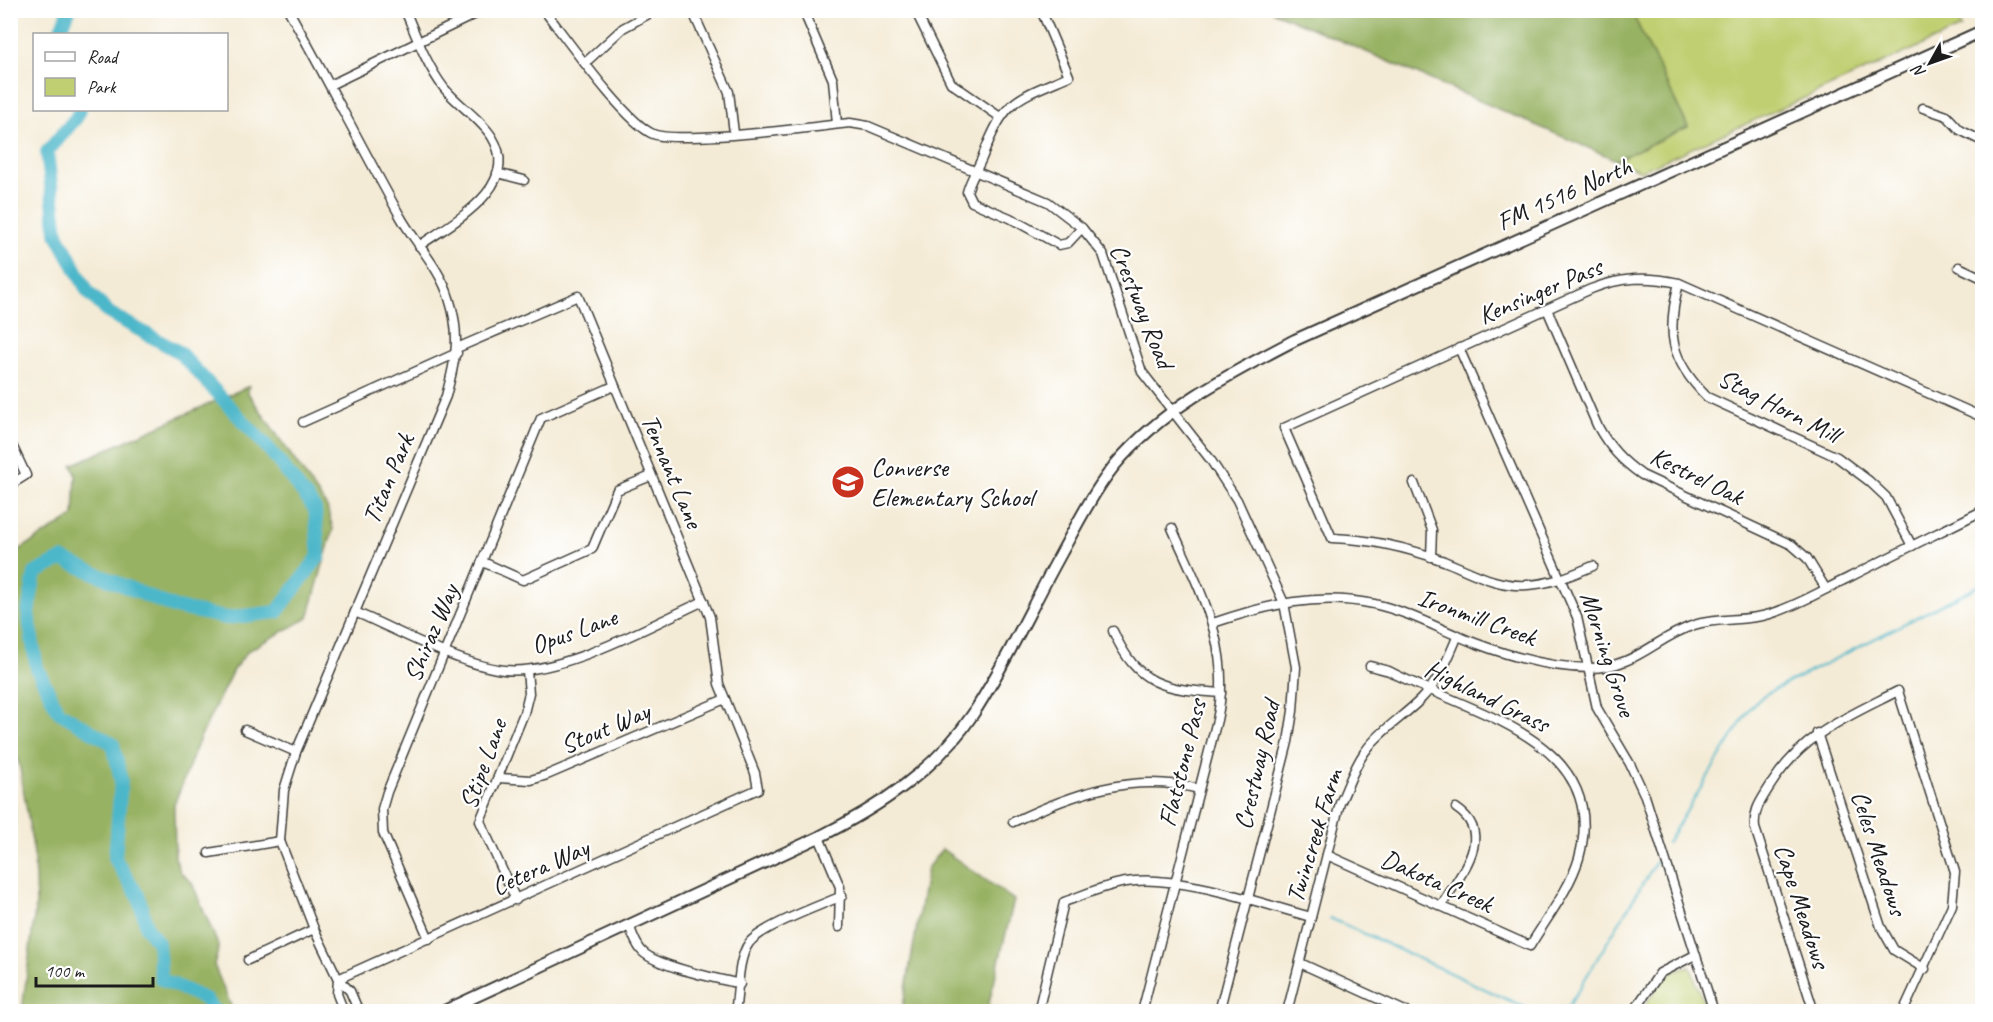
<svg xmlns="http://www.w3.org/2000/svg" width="1993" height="1022" viewBox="0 0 1993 1022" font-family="Caveat,sans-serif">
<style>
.green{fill:#c0cf71;stroke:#6e7646;stroke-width:1.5}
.forest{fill:#98b263;stroke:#5a6740;stroke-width:1.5}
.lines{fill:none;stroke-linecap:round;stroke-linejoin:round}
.stream{stroke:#4db7ca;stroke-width:2}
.river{stroke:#4db7ca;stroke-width:14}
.minor-casing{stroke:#3c3b38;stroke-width:11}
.major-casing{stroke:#3c3b38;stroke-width:14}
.minor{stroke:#fff;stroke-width:8}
.major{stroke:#fff;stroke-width:10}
.labels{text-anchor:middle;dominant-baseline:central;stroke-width:4.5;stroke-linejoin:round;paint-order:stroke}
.street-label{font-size:26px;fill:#1c1c1c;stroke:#fff}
.poi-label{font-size:26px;fill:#1c1c1c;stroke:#fff;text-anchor:start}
</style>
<rect width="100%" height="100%" fill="#fff"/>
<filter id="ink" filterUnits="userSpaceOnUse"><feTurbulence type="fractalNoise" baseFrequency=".0167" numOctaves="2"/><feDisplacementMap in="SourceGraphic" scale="12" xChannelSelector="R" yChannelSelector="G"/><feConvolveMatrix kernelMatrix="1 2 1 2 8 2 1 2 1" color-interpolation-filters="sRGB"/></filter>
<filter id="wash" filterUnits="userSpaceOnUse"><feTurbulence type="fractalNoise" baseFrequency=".008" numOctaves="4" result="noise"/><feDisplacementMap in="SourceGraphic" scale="24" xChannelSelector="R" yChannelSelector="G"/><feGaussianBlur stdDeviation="1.35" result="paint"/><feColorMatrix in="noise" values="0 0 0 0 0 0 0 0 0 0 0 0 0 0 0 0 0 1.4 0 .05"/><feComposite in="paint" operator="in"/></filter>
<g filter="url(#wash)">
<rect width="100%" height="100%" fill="#f4ebd6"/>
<!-- green -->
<g class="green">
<polygon points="1631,11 1953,11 1961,28 1641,171 1616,160 1688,127"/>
<path d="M1690,966L1707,1011H1642C1652,993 1667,968 1690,966Z"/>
</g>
<!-- forest -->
<g class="forest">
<polygon points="1272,11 1631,11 1688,127 1616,160"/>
<polygon points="249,386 248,393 327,507 333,529 308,618 249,650 233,670 200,738 174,805 175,857 180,872 192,883 219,947 214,965 233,1011 22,1011 36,903 34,854 19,763 11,746 11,555 74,516 76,474 72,465"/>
<polygon points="942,849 1014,900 987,1011 902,1011 927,868"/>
</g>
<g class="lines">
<!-- stream -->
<g class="stream">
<polyline points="1667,843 1750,708 1764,695 1982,584"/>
<polyline points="1330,918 1535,1012"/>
<polyline points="1565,1012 1657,860"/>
</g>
<!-- river -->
<g class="river">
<polyline points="59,34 69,10"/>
<polyline points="80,110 76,118 47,152 57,234 88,292 109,313 179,352 269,449 315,509 319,556 277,612 226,618 173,607 62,559 35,573 28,613 37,669 59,712 113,744 121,780 115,859 139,897 147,928 158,943 161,979 205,999 215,1012"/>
</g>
</g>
</g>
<g filter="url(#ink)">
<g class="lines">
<defs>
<g id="minor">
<path d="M405,10C416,36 427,66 444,88C458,105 481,119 492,137C523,187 451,223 419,246"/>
<path d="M544,10C566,38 625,122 653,134C677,144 817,127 850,123L868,126L1048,202L1082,228L1103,254L1142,372L1210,459L1237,500L1284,603L1296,667L1293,711L1288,742L1219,1012"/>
<polyline points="692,10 729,92 734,133"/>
<polyline points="803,10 833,80 837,124"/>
<polyline points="915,10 951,83 1000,117"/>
<path d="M1041,10L1069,76C1013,100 1005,99 982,158C977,170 970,180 967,192L972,202L1010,218L1059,245L1068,243L1082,228"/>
<path d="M289,11C327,79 362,148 400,216C415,243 440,268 449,298C461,335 456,359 446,396L296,752L284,790L280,841L314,929L338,979L758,789L755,773L719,684L710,617L578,296L457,348"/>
<polyline points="585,63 623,28 656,10"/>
<polyline points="330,85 484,10"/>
<polyline points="1923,108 1947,116 1960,130 1982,141"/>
<polyline points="497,173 524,180"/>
<polyline points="1959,267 1982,278"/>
<path d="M1679,283C1666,333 1670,360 1707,397L1837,457L1869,481L1886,497L1912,546"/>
<path d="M1547,309L1597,425C1609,447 1622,461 1642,475L1792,545L1807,558L1826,589"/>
<polyline points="1459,348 1577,617 1597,708 1630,764 1645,796 1714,1012"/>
<polyline points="303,422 457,353"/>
<polyline points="10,441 26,475 10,485"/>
<polyline points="1414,483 1432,530 1431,557"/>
<polyline points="483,562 523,580 592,549 617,490 651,476"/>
<path d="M1593,566C1572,575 1551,584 1527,585C1496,587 1472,572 1444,561C1408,548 1371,539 1332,538L1284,428L1591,289C1621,277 1648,276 1679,283L1982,417"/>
<path d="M355,612C397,630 460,665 504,670C562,676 650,625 704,601"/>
<path d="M1213,623C1266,605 1318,592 1374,604C1410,612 1441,630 1475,643C1512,657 1551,668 1590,668C1635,668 1655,638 1694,625C1718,617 1745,622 1770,614C1797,606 1823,590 1848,578C1893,555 1938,533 1982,511"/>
<path d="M1113,631C1138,687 1165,689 1221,693"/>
<polyline points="245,730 296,752"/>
<polyline points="1817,733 1881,927 1894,950 1925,969"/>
<polyline points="499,778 531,780 547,775 725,699"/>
<path d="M1013,822C1072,794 1132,772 1199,789"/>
<polyline points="819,837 840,887 839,927"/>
<polyline points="209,853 280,841"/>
<path d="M1327,855L1530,946C1546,919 1570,889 1579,858C1612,738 1465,712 1389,671L1370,666"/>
<polyline points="516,900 480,821 524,713 529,693 527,671"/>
<path d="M1441,906C1459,876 1497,835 1456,808"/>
<path d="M629,925C632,933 635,943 641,950C653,966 720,979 740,984"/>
<polyline points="429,939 383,833 382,809 387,792 541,418 614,386"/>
<polyline points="248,960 314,929"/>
<polyline points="1300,963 1407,1012"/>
<polyline points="344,1012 337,994 338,979 350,991 359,1012"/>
<path d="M735,1012C739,991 737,960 749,943C761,927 821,905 842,896"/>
<path d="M1038,1012L1064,902C1084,895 1105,885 1126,882C1174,873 1263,904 1311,917"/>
<path d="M1142,1012L1217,720C1233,649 1200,591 1172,528"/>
<path d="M1287,1012L1340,803C1349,785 1354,765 1367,749C1382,729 1403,717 1421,699C1439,681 1448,659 1458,635"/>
<polyline points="1633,1012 1660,973 1695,955"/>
<path d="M1814,1012L1755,828C1753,810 1761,801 1770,786C1803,734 1845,718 1898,691L1955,872L1952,905L1903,1012"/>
</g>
<path id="major" d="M442,1012L819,837C877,808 936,770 973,714C1005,665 1030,610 1058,559C1075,528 1092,494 1114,466C1162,408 1230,374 1295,340L1982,31"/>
</defs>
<!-- minor casing -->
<use href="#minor" class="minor-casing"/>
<!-- major casing -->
<use href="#major" class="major-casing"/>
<!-- minor -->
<use href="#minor" class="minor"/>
<!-- major -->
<use href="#major" class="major"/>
</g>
</g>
<!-- icons -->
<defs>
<symbol id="school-disc" viewBox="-11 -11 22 22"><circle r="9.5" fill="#c8321e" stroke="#fff"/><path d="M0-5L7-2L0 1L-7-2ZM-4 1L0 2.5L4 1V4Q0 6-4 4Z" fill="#fff"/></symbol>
</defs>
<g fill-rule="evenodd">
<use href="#school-disc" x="829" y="463" width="38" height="38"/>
</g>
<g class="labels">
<!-- street labels -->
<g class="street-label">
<text transform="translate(1564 194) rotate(-24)">FM 1516 North</text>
<text transform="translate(1540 291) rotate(-23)">Kensinger Pass</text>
<text transform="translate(1142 306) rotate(68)">Crestway Road</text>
<text transform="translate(1779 406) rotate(27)">Stag Horn Mill</text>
<text transform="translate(672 471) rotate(67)">Tennant Lane</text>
<text transform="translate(1697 476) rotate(26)">Kestrel Oak</text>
<text transform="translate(388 479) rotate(-67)">Titan Park</text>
<text transform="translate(1477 617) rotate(20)">Ironmill Creek</text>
<text transform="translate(574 631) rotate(-20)">Opus Lane</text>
<text transform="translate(431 633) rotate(-67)">Shiraz Way</text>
<text transform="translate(1608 654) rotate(72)">Morning Grove</text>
<text transform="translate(1487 696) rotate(26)">Highland Grass</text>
<text transform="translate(605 728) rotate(-23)">Stout Way</text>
<text transform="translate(1182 763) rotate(-76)">Flatstone Pass</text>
<text transform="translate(483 764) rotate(-70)">Stipe Lane</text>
<text transform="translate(1257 765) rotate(-77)">Crestway Road</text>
<text transform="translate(1314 836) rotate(-73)">Twincreek Farm</text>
<text transform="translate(1879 853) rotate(72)">Celes Meadows</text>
<text transform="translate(540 867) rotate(-24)">Cetera Way</text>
<text transform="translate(1437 881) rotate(24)">Dakota Creek</text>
<text transform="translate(1802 906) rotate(72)">Cape Meadows</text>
</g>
<!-- poi labels -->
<g class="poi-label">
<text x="871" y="467">Converse<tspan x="871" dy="30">Elementary School</tspan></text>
</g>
</g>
<!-- margin -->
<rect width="1993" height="1022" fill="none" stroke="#fff" stroke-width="36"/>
<!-- legend -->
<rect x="33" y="33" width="195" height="78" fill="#ffffff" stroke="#a4a4a4" stroke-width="1.5"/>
<rect x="45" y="52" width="30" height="9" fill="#ffffff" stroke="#a4a4a4" stroke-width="1.5"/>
<text x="87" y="63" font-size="18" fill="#1c1c1c">Road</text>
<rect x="45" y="78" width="30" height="18" fill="#c0cf71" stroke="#a4a4a4" stroke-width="1.5"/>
<text x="87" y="93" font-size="18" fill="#1c1c1c">Park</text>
<!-- north arrow -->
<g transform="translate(1930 63) rotate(230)" stroke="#ffffff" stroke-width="4.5" paint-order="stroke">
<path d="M0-4.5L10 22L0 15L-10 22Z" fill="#1c1c1c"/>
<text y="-9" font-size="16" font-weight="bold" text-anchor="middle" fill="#1c1c1c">N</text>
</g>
<!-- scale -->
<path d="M36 977v9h117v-9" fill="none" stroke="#1c1c1c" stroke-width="3"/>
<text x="45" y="977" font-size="18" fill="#1c1c1c" stroke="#ffffff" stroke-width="4.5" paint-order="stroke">100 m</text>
</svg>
